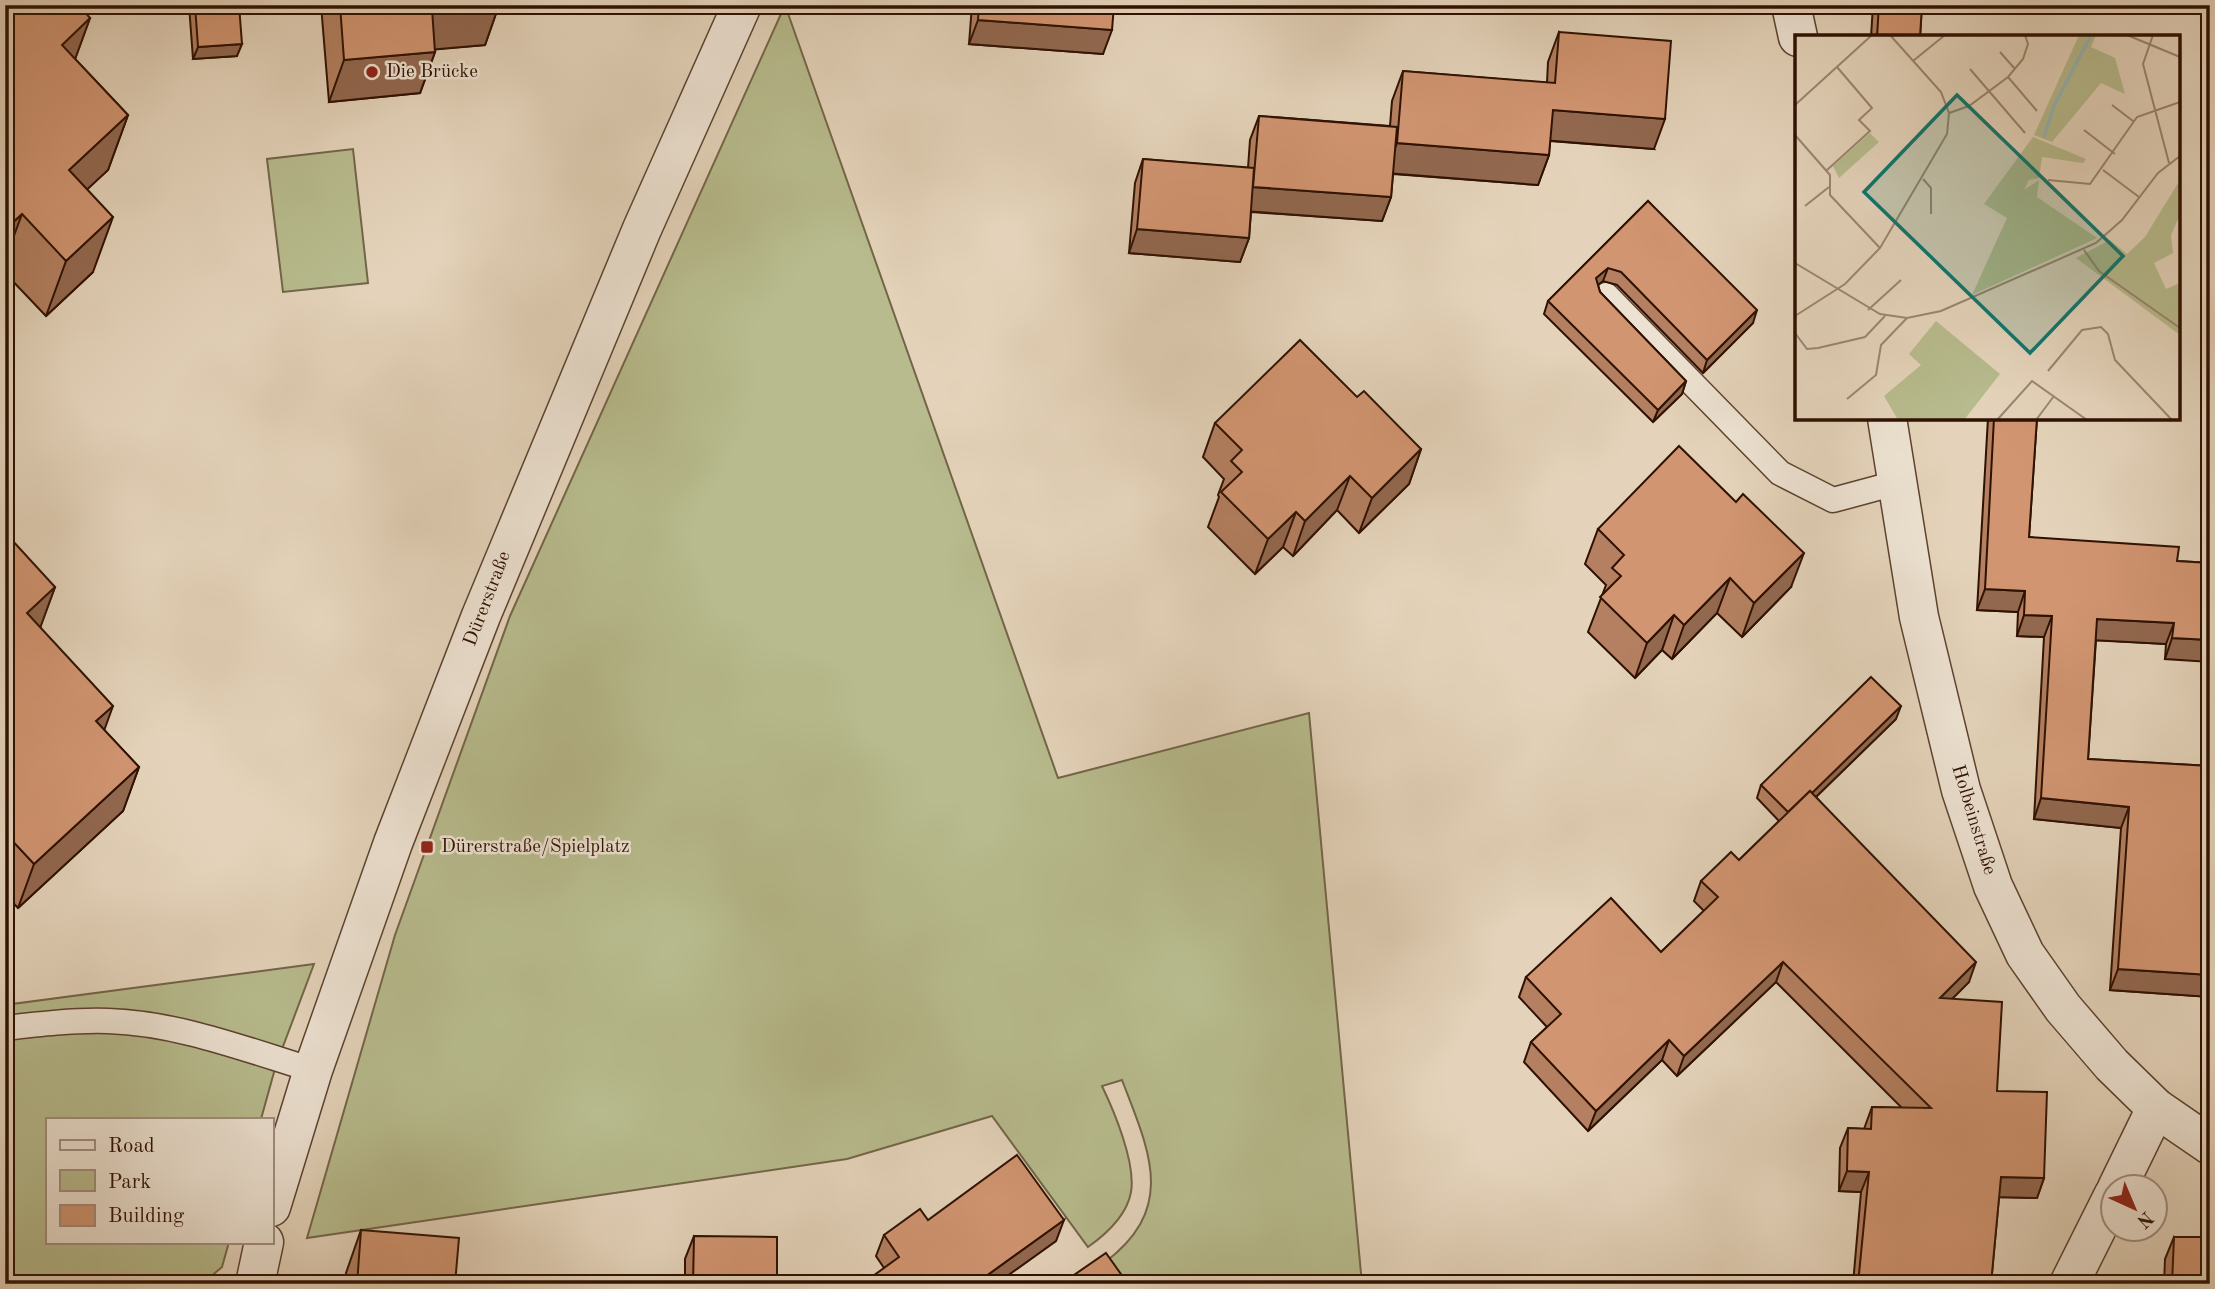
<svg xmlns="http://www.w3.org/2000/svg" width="2215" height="1289" viewBox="0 0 2215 1289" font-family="'Old Standard TT',serif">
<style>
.green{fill:#b7bb8d;stroke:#736648;stroke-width:2}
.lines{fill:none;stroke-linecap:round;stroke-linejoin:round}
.lane-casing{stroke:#5c4230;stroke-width:27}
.street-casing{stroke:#5c4230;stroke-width:41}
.lane{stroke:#ede2d2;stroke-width:24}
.street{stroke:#ede2d2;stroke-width:38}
.wall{fill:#b48061;stroke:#2f1102;stroke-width:2}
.shaded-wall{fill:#92684f;stroke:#2f1102;stroke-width:2}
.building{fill:#d19571;stroke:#2f1102;stroke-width:2}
.poi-dot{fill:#8f2418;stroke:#ede2d2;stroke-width:2.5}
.labels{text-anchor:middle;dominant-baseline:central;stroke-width:5;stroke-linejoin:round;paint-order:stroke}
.poi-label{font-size:19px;fill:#2f1102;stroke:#ede2d2;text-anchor:start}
.street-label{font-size:19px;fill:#2f1102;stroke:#ede2d2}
.inset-river{fill:none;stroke:#97b6b6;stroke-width:3.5}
.inset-road{fill:none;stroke:#9c8570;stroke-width:2}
.view{fill:#0f766e;fill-opacity:0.15;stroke:#0f766e;stroke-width:3.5}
.inset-edge{fill:none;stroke:#2f1102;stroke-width:3.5}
</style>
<rect width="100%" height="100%" fill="#e4d3ba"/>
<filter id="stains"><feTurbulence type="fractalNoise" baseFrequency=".00286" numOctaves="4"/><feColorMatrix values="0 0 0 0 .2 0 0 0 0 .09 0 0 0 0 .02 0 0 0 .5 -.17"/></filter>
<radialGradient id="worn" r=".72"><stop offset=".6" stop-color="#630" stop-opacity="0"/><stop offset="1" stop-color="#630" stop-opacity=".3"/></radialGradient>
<!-- green -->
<g class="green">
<path d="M785,5L1058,778L1309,713L1362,1284H1119L1104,1263C1178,1208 1149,1151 1122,1080L1102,1086C1114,1111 1136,1163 1131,1192C1127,1215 1105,1235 1088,1247L992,1116L847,1159L307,1238L395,935L510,616Z"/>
<polygon points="353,149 368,283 283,292 267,159"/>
<polygon points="314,964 276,1065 261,1119 47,1119 47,1242 229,1242 222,1267 202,1284 5,1284 5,1005"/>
</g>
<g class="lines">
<defs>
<g id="lane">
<polyline points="1606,295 1780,473 1833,500 1896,483"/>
<path d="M5,1028C39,1024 74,1020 108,1021C178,1023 247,1050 313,1070"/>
</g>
<g id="street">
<polyline points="1791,5 1798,37"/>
<polyline points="1887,418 1919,617 1961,790 1993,886 2025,954 2063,1008 2112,1065 2156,1108 2210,1145"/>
<polyline points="2117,1188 2156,1108"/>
<polyline points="271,1207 313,1070 393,843 481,616 642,229 742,5"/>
<polyline points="255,1284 264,1242"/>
<polyline points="2069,1284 2114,1194"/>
</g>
</defs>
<!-- lane casing -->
<use href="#lane" class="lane-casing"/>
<!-- street casing -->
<use href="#street" class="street-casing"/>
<!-- lane -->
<use href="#lane" class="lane"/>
<!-- street -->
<use href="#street" class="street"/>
</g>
<!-- wall -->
<g class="wall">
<polygon points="5,5 90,18 75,59 128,115 108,170 87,189 93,272 46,316 5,273"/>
<polygon points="189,5 239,5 237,56 193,59"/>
<polygon points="321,5 499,5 485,45 435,49 435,52 420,93 329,102"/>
<polygon points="972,5 1114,5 1103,54 969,44"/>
<polygon points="1873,5 1922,5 1920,37 1871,37"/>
<polygon points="1559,32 1654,149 1550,141 1549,155 1538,185 1393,174 1391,197 1382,221 1251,212 1249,238 1240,262 1129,253 1135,183 1143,159 1248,168 1250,140 1259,116 1390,126 1392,101 1403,71 1547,83 1548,62"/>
<polygon points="1648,201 1753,323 1703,373 1617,285 1603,281 1598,285 1600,292 1686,381 1682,394 1653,422 1544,314 1548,301"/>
<polygon points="1357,397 1421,449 1409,484 1359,533 1337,510 1293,556 1283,547 1255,574 1208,527 1219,497 1218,495 1224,479 1203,457 1215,423"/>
<polygon points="1988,418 2037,418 2029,537 2177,561 2210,563 2165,659 2166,644 2096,640 2088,759 2210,766 2210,997 2110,990 2121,828 2034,819 2044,637 2017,636 2018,612 1977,610"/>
<polygon points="1598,529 1791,587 1742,637 1717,613 1672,659 1662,650 1635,678 1588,632 1606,585 1585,564"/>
<polygon points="5,545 55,587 40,627 104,730 139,767 123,811 18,908 5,894"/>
<polygon points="1896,719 1816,797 1969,982 1952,999 1997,1091 2044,1178 2037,1198 1999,1197 1991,1284 1853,1284 1861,1192 1839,1191 1840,1148 1848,1128 1864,1129 1872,1107 1902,1108 1776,982 1677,1076 1662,1060 1588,1131 1524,1062 1531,1042 1547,1027 1519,997 1526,977 1661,952 1704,911 1694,901 1701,881 1739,860 1779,821 1757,798 1761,785"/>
<polygon points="928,1220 1056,1241 884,1268 876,1256 884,1235"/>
<polygon points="361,1230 455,1284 345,1284 346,1273"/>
<polygon points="694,1236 777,1284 685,1284 685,1259"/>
<polygon points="2174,1237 2210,1284 2164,1284 2165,1259"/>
<polygon points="1071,1277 1128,1284 1069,1284"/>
</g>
<!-- shaded-wall -->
<g class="shaded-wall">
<polygon points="474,5 499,5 485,45 417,51 432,9"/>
<polygon points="1151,5 1247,5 1245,12"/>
<polygon points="90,18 70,73 62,45"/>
<polygon points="978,20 1112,30 1103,54 969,44"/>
<polygon points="242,44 237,56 193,59 198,47"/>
<polygon points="435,52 420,93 329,102 344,60"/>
<polygon points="1553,110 1665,119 1654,149 1542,140"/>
<polygon points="128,115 108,170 49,225 69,170"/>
<polygon points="1397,143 1549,155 1538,185 1386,173"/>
<polygon points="1253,187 1391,197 1382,221 1244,211"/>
<polygon points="22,214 5,260 5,237 9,226"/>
<polygon points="113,217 93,272 46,316 66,261"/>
<polygon points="1137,229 1249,238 1240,262 1129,253"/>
<polygon points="1608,268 1603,281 1592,290 1596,278"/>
<polygon points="1757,310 1753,323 1703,373 1707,360"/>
<polygon points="1686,381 1682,394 1653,422 1658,410"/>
<polygon points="1421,449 1409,484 1359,533 1372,498"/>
<polygon points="1350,476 1337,510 1293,556 1305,521"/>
<polygon points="1296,512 1283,547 1255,574 1268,539"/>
<polygon points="1804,553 1791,587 1742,637 1754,603"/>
<polygon points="1730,578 1717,613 1672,659 1684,625"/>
<polygon points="55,587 39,631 27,613"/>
<polygon points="1985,589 2025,591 2018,612 1977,610"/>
<polygon points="1674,615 1662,650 1635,678 1647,643"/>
<polygon points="2024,615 2052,616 2044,637 2017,636"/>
<polygon points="2097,619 2174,623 2166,644 2090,640"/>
<polygon points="2172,638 2210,640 2210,662 2165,659"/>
<polygon points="113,706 97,750 96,721"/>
<polygon points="1901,706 1896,719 1785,827 1790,814"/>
<polygon points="139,767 123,811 18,908 34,864"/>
<polygon points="2041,798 2129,807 2121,828 2034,819"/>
<polygon points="1783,962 1776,982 1677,1076 1684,1056"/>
<polygon points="1976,962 1969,982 1933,1018 1940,998"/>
<polygon points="2118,969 2210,975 2210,997 2110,990"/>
<polygon points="1669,1040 1662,1060 1588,1131 1596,1111"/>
<polygon points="1847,1171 1869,1172 1861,1192 1839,1191"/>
<polygon points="2001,1177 2044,1178 2037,1198 1993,1197"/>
<polygon points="1064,1220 1056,1241 996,1284 975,1284"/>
</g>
<!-- building -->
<g class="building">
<polygon points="5,5 79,5 90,18 62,45 128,115 69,170 113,217 66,261 22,214 9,226 5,222"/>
<polygon points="195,5 239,5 242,44 198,47"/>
<polygon points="340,5 474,5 432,9 435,52 344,60"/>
<polygon points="979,5 1114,5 1112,30 978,20"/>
<polygon points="1879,5 1922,5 1920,37 1877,37"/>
<polygon points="1559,32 1671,41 1665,119 1553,110 1549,155 1397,143 1403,71 1555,83"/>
<polygon points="1259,116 1397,127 1391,197 1253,187"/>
<polygon points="1143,159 1254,168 1249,238 1137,229"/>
<polygon points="1648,201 1757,310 1707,360 1621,272 1608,268 1596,278 1600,292 1686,381 1658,410 1548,301"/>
<polygon points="1300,340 1357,397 1364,391 1421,449 1372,498 1350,476 1305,521 1296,512 1268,539 1221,492 1242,472 1231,461 1242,450 1215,423"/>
<polygon points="1994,418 2037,418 2029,537 2179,547 2177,561 2210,563 2210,640 2172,638 2174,623 2097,619 2088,759 2210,766 2210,975 2118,969 2129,807 2041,798 2052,616 2024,615 2025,591 1985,589"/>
<polygon points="1679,446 1736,502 1743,494 1804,553 1754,603 1730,578 1684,625 1674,615 1647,643 1600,597 1621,576 1612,568 1624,555 1598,529"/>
<polygon points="11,539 55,587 27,613 113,706 96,721 139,767 34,864 5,833 5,545"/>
<polygon points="1871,677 1901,706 1812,793 1810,791 1788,812 1761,785"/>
<polygon points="1810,791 1976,962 1940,998 2002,1002 1997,1091 2047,1092 2044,1178 2001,1177 1991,1284 1858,1284 1869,1172 1847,1171 1848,1128 1871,1129 1872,1107 1931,1108 1783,962 1684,1056 1669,1040 1596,1111 1531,1042 1561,1014 1526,977 1611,898 1661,952 1718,897 1701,881 1731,852 1739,860"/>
<polygon points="1017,1155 1064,1220 975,1284 862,1284 899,1257 884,1235 920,1209 928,1220"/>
<polygon points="361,1230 459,1238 455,1284 357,1284"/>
<polygon points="694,1236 777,1237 777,1284 693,1284"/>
<polygon points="2174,1237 2210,1237 2210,1284 2172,1284"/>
<polygon points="1106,1253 1128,1284 1076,1284 1071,1277"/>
</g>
<!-- markers -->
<g class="poi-dot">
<circle cx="372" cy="72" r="7"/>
<rect x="420" y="840" width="14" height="14" rx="3.5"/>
</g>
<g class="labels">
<!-- poi labels -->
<g class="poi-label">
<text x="386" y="72">Die Brücke</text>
<text x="441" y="847">Dürerstraße/Spielplatz</text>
</g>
<!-- street labels -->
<g class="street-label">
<text transform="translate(488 599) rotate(-69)">Dürerstraße</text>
<text transform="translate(1973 820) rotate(73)">Holbeinstraße</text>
</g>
</g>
<!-- overview -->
<g transform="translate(1795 35)">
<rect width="385" height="385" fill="#e4d3ba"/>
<path d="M284,0H301L296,12L320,23L330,59L306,48L257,107L239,100ZM75,98L84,107L44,143L38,131ZM238,102L291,124L288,128L247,122L244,143L234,145L229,155L244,145L242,162L302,203L177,260L212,183L189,169ZM385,145V180L376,200L378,218L359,228L371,254L385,248V300L281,223L315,205L332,219L350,202ZM141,286L205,339L169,385H103L89,361L126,330L114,319Z" fill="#b7bb8d"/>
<path class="inset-river" d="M249,102L259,71L296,0"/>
<path class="inset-road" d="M332,0L385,22M358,0L348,29L374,128M205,17L220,34M118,26L150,0M175,34L230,98M213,42L242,76M0,70L77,0M317,70L338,86M154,78L174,71L213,42L228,24L233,9L230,0M289,95L320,119M0,100L35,140V160L85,213M32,135L75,96L64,85L77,73L42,32M308,135L344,162M128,144L136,153V179M253,145L295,149L342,82L385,67M10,171L34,152M385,186V212M289,215L304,236L385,293M0,228L85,279L112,283L146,276L301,208L327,185L363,138L385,121M73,275L106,245M0,281L50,249L85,213L152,99L154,78L146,57L95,0M0,298L12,314L23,313L70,302L90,281M253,336L287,295L306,292L313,299L320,325L377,385M52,364L81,340L86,310L112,283M202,385L237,346L292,385M241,385L259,361"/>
<path class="view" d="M162,60L328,221L235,318L69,157Z"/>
<rect width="385" height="385" class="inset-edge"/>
</g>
<!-- margin -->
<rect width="2215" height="1289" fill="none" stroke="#e4d3ba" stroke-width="28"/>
<rect x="7" y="7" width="2201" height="1275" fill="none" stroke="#2f1102" stroke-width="3.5"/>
<rect x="14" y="14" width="2187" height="1261" fill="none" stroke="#2f1102" stroke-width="2"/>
<!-- legend -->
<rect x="46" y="1118" width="228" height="126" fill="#ede2d2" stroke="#a18e7f" stroke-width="2"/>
<rect x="60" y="1140" width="35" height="10" fill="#ede2d2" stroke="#a18e7f" stroke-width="2"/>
<text x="108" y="1152" font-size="21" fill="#2f1102">Road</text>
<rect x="60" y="1170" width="35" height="21" fill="#b7bb8d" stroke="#a18e7f" stroke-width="2"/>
<text x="108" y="1188" font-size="21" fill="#2f1102">Park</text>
<rect x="60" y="1205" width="35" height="21" fill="#d19571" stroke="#a18e7f" stroke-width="2"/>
<text x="108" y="1222" font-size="21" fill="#2f1102">Building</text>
<!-- north arrow -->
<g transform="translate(2134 1208) rotate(136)"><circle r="33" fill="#ede2d2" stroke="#a18e7f" stroke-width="2"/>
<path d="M0-5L12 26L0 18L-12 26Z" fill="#8f2418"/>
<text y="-10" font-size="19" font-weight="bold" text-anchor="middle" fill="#2f1102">N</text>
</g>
<rect width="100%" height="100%" filter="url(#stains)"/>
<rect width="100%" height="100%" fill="url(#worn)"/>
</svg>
